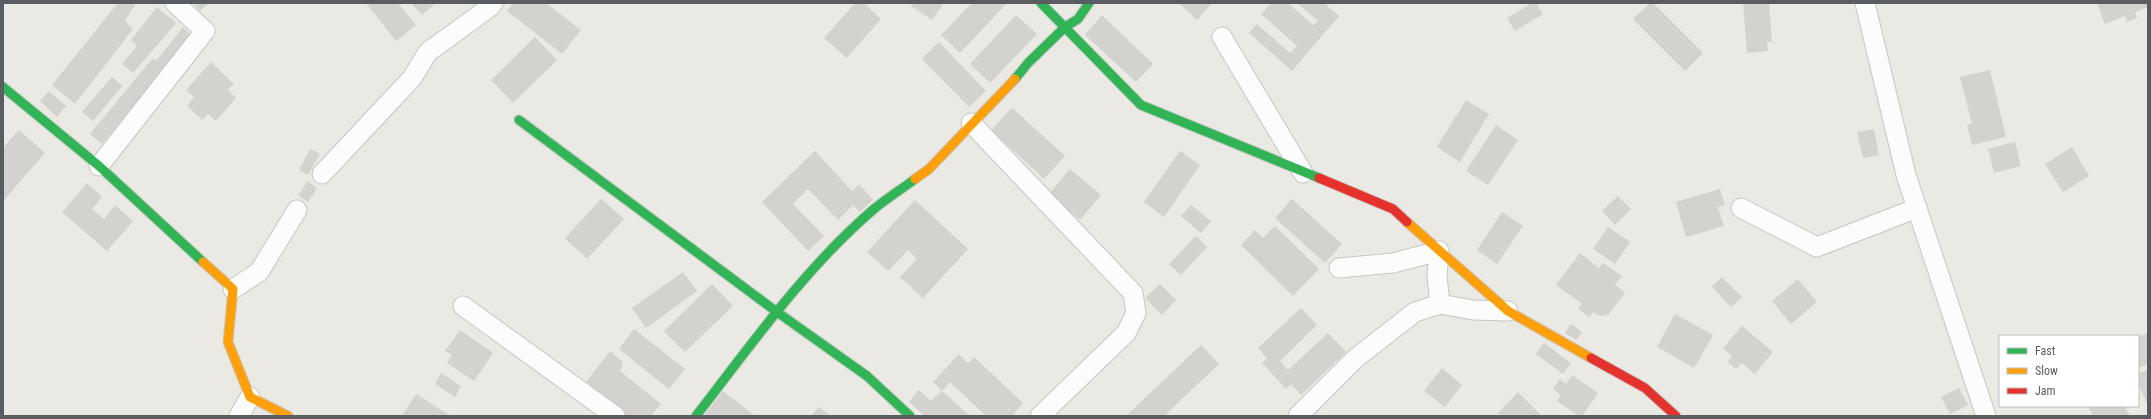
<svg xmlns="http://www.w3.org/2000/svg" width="2151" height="419" viewBox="0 0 2151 419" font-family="'Roboto Condensed',sans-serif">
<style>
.building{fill:#d3d2ce}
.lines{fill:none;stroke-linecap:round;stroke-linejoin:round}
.street-casing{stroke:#c6c6c4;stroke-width:21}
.fast-casing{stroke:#c6c7c5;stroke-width:11}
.slow-casing{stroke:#c6c7c5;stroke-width:11}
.jam-casing{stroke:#c6c7c5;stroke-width:11}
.street{stroke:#fcfcfb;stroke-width:19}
.fast{stroke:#30b455;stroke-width:9}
.slow{stroke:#ff9f0a;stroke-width:9}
.jam{stroke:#e5322d;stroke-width:9}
</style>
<rect width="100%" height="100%" fill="#eae9e3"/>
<!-- building -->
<g class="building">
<polygon points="118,3 136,3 125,21 133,29 75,104 52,85"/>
<polygon points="193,3 209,3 200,11"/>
<polygon points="366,3 398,3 416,25 396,41"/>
<polygon points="411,3 436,3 422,15"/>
<polygon points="513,3 546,3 581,30 562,54 507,11"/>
<polygon points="855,3 864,3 881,19 847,58 824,38"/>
<polygon points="913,3 944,3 932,20 911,6"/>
<polygon points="972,3 1006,4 960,53 941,35"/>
<polygon points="1179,3 1212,3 1197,20"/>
<polygon points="1271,3 1288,3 1313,25 1318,21 1297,3 1324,3 1339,16 1292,71 1249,33 1257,24 1290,53 1297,46 1261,14"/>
<polygon points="1532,3 1536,3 1543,14 1515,31 1507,18"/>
<polygon points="1650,3 1653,3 1703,53 1685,71 1633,19"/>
<polygon points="1743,3 1769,3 1772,42 1767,42 1768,51 1747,53"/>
<polygon points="2097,3 2148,3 2148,7 2135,12 2137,18 2127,22 2125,16 2105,24"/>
<polygon points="157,7 176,23 133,73 122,64 137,46 131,40"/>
<polygon points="1016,15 1037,34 990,83 970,64"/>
<polygon points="1102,15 1153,64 1136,82 1085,35"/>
<polygon points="183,27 191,35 102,144 90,134 152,59 157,60"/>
<polygon points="535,37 557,60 513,103 491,80"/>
<polygon points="939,42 986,91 969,107 922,59"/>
<polygon points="211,62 234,84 228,90 236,98 216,121 208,114 202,120 187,106 194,97 186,90"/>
<polygon points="1990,70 2006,137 1972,145 1967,125 1972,124 1960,77"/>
<polygon points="112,77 122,86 93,121 82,112"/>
<polygon points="49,91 66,106 57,117 40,101"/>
<polygon points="1466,100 1489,114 1460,162 1437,147"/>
<polygon points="1012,108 1065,156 1044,179 991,130"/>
<polygon points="1496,125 1518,140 1488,185 1466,171"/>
<polygon points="1874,129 1879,155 1863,158 1857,132"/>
<polygon points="19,130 45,153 3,201 3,148"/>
<polygon points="2015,142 2021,166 1994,173 1988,149"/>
<polygon points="2072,147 2089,176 2063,192 2045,164"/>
<polygon points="310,149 320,154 308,175 299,170"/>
<polygon points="815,151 852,191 859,184 873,200 860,212 853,205 838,220 808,189 793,204 824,236 808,251 762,202"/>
<polygon points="1180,151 1200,165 1164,217 1144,202"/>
<polygon points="1070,169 1101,195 1080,220 1049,194"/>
<polygon points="308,181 317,188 308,202 298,195"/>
<polygon points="87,183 102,197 92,209 104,219 115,205 133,221 107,251 62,212"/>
<polygon points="1720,189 1725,205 1718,207 1724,226 1686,237 1676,202"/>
<polygon points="1618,196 1631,209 1615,225 1602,211"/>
<polygon points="601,199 624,219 587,259 565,238"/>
<polygon points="1292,199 1342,244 1325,263 1275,218"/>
<polygon points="915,200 968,249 923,298 900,277 917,259 908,250 888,271 867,252"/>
<polygon points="1191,205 1211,221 1201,233 1181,216"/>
<polygon points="1502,212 1523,226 1497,264 1477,250"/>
<polygon points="1275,226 1319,269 1293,296 1241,245 1255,230 1263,238"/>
<polygon points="1608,227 1630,242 1615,264 1593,249"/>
<polygon points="1196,236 1207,247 1181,275 1169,264"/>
<polygon points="1580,253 1599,268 1603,263 1622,276 1615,285 1625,293 1608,315 1600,316 1593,312 1589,317 1578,309 1582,304 1556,285"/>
<polygon points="683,272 697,291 646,328 632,308"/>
<polygon points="1722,277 1742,297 1731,307 1712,287"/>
<polygon points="1798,279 1817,302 1791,324 1772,301"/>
<polygon points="712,284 733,306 685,352 664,331"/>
<polygon points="1160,284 1176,300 1162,315 1145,298"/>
<polygon points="1301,308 1317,325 1280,361 1288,370 1328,333 1346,352 1301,395 1291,384 1286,389 1262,363 1267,358 1258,348"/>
<polygon points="1675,314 1713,335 1694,368 1657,347"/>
<polygon points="1571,324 1582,332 1576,340 1565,333"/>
<polygon points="1742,326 1773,352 1755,374 1742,363 1736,369 1728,362 1732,356 1723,348"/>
<polygon points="634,329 685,369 669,389 619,349"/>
<polygon points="460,330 493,353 474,381 447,363 452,355 445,351"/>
<polygon points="2148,333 2148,364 2138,368 2138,337"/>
<polygon points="1544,343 1571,363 1563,374 1536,354"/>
<polygon points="1201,345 1219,364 1164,416 1126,416"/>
<polygon points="610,351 623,362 620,371 661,404 651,416 627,416 586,382"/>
<polygon points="959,354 968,363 974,357 1023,403 1012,416 986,416 950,382 942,391 933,382"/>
<polygon points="1442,368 1462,385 1445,407 1424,391"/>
<polygon points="2148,369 2148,405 2138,384 2138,374"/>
<polygon points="441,373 461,386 455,397 435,384"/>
<polygon points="1572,375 1598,393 1582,416 1579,416 1557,401 1561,395 1553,389 1560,379 1566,384"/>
<polygon points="1959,388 1968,405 1950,414 1941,397"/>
<polygon points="919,390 931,401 942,391 970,416 925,416 909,402"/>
<polygon points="723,391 755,416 704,416"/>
<polygon points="1518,392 1542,416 1501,416 1498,413"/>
<polygon points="416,394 451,416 402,416"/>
<polygon points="2088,406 2125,406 2130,416 2093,416"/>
<polygon points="819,407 831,416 811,416"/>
</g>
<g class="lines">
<defs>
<g id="street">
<polyline points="1865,3 1906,175 1986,416"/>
<polyline points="1222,37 1303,173"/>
<polyline points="971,123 1133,293 1136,313 1126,333 1040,416"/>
<polyline points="99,166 205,31 175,3"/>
<polyline points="322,174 412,78 428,52 490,7 493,3"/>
<polyline points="1741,208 1817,247 1917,208"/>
<polyline points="1339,268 1393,263 1439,251 1437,277 1440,304 1473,310 1508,311"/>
<polyline points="233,289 259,272 297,210"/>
<polyline points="463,306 615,416"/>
<polyline points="239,416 250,397"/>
<polyline points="1298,416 1356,358 1415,312 1440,304"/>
</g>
<g id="fast">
<polyline points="1041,3 1141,105 1319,178"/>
<polyline points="1015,79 1028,63 1065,27 1078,19 1089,3"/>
<polyline points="3,87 99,166 203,262"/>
<polyline points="519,120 777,312 867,376 910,416"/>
<path d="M696,416C751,345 805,268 874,209C887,198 902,189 915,179"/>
</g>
<g id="slow">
<polyline points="915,179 929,169 1015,79"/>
<polyline points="1407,222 1508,311 1591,358"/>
<polyline points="203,262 233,289 228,342 250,397 288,416"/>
</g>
<g id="jam">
<polyline points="1319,178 1393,209 1407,222"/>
<polyline points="1591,358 1645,388 1676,416"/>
</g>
</defs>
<!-- street casing -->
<use href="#street" class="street-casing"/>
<!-- fast casing -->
<use href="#fast" class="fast-casing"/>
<!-- slow casing -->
<use href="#slow" class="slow-casing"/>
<!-- jam casing -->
<use href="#jam" class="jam-casing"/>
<!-- street -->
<use href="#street" class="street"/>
<!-- fast -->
<use href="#fast" class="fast"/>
<!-- slow -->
<use href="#slow" class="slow"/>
<!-- jam -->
<use href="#jam" class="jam"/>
</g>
<!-- border -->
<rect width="2151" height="419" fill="none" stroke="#595d62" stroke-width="8"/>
<!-- legend -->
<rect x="1999" y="335" width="140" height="72" fill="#ffffff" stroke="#bdbec0"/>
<rect x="2007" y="348" width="20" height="6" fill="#30b455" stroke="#bdbec0"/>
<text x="2035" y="355" font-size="12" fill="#595d62">Fast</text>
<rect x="2007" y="368" width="20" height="6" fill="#ff9f0a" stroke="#bdbec0"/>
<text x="2035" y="375" font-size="12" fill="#595d62">Slow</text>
<rect x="2007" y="388" width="20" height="6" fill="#e5322d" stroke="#bdbec0"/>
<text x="2035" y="395" font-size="12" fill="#595d62">Jam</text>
</svg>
